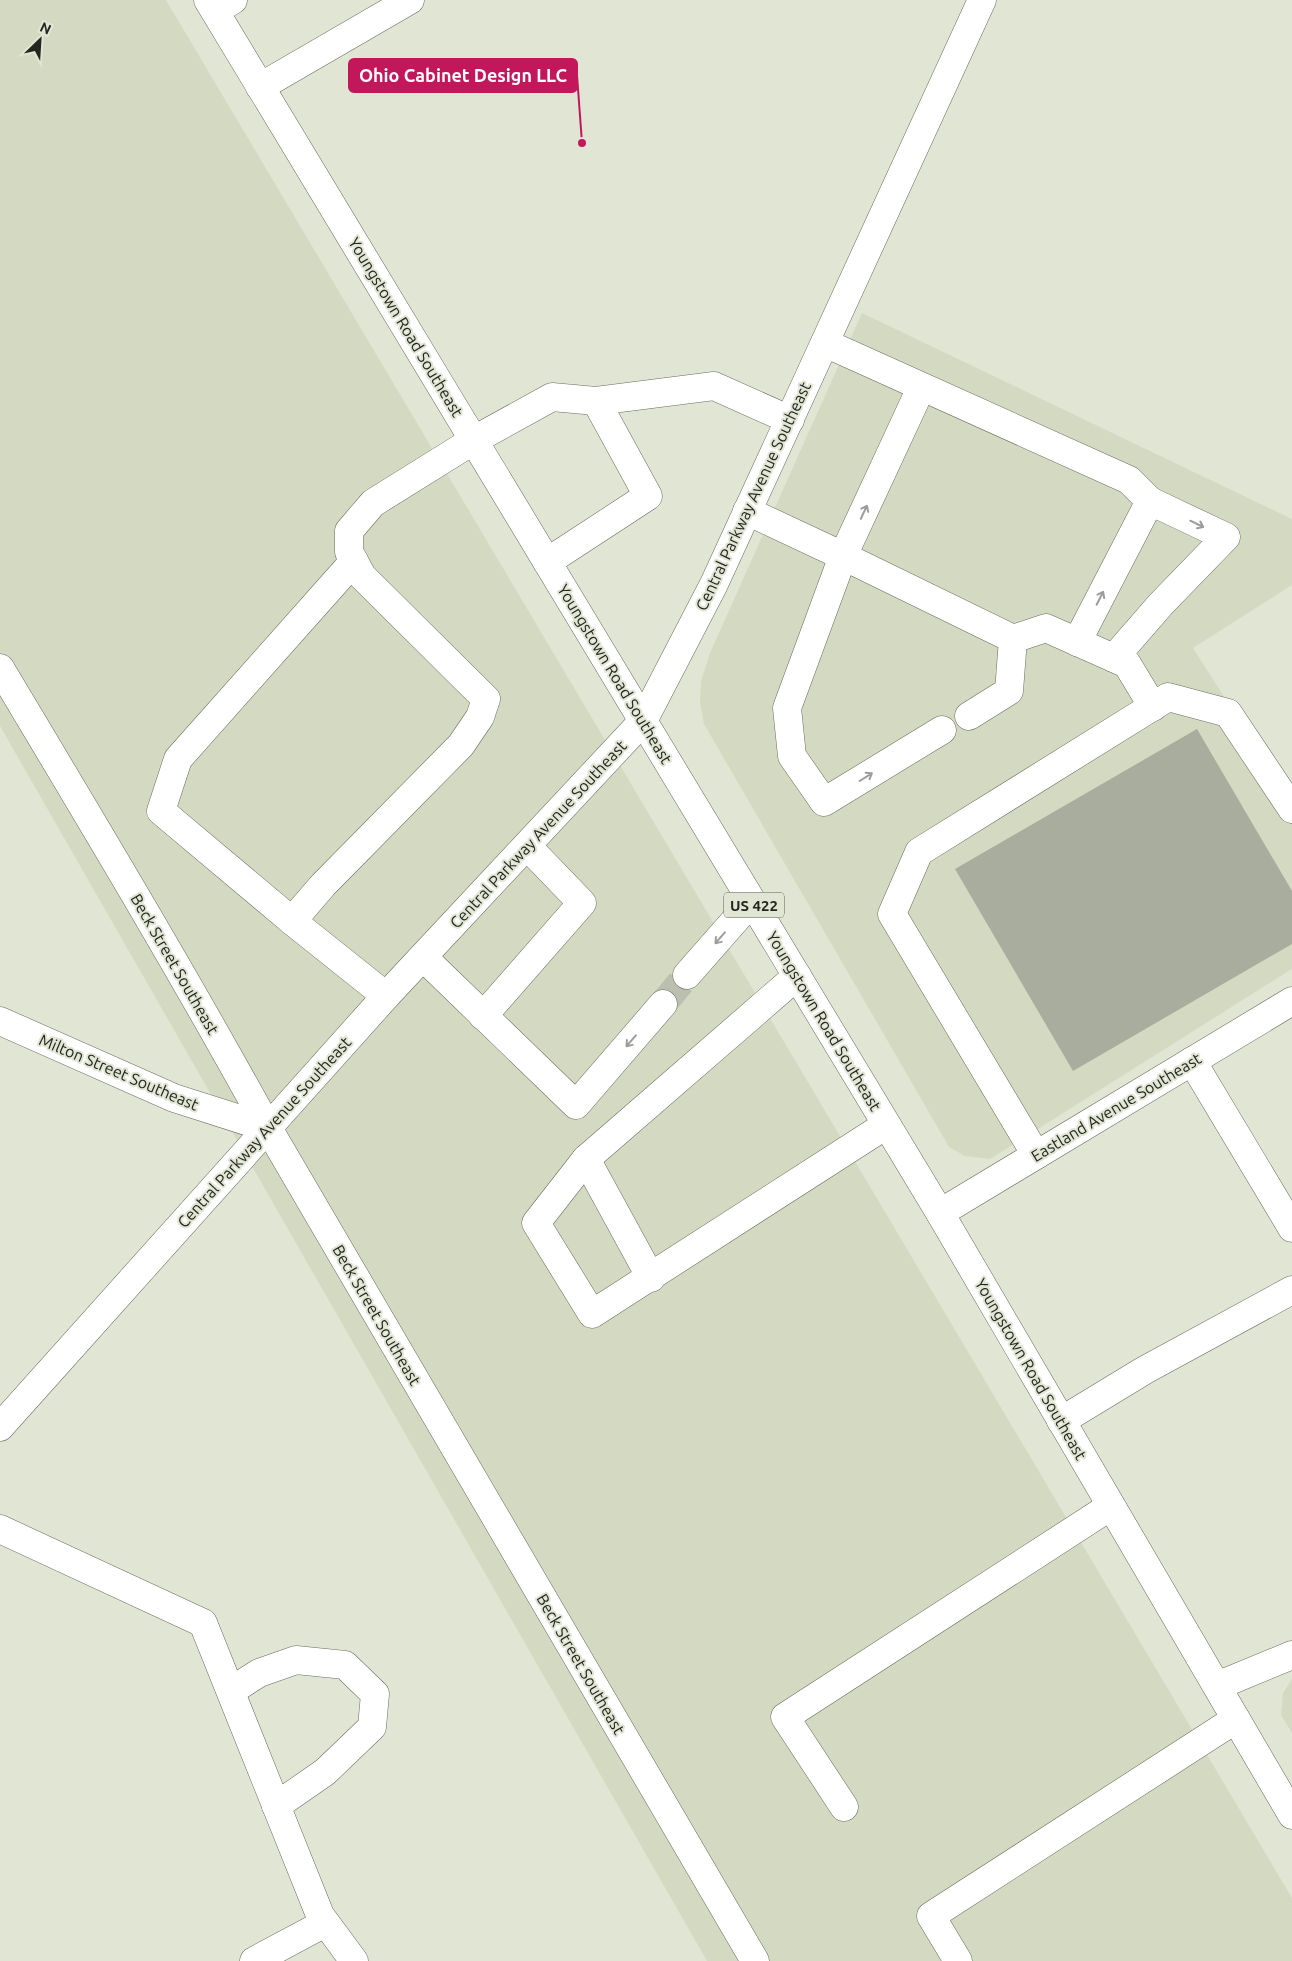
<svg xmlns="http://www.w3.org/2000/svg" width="1292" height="1961" viewBox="0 0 1292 1961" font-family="Ubuntu,sans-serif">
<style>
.built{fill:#d4dac1}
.building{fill:#a9ad9d}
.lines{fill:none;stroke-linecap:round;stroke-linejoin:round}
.minor-tunnel{stroke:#bbbfb0;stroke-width:28;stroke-dasharray:28 14;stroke-linecap:butt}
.minor-casing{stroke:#686c5c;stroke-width:29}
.major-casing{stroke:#686c5c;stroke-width:29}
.minor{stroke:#fff;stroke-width:28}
.major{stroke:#fff;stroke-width:28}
.oneway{stroke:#9c9d9a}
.labels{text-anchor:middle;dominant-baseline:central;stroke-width:4;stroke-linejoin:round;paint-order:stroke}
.shield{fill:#e1e5d4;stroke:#5d5f55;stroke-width:1}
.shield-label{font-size:15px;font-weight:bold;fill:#24251f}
.street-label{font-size:16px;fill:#24251f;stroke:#e1e5d4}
.leader{fill:none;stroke:#c2185b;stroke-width:2}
.callout-dot{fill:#c2185b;stroke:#e1e5d4;stroke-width:2}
.callout{fill:#c2185b;stroke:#c2185b;stroke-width:2}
.callout-label{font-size:18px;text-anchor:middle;font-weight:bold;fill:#fff}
</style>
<rect width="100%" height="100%" fill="#e1e5d4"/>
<!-- built -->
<g class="built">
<polygon points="0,0 166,0 1292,1898 1292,1961 707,1961 0,726"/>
<polygon points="862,313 1292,519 1292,585 1193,648 1292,803 1292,969 990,1159 965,1156 949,1147 704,724 700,702 701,681 710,653"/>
<polygon points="1292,1679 1292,1733 1281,1715 1283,1693"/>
</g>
<!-- building -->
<polygon class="building" points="1197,729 1292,891 1292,944 1073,1071 955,869"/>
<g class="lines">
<!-- minor-tunnel -->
<polyline class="minor-tunnel" points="663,1004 687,975"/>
<defs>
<g id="minor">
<polyline points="215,11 233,0"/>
<polyline points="260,87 410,0"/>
<polyline points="825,343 1129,480 1150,501"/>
<polyline points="921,388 843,556 1013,639 1009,691 969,716"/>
<polyline points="747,511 843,556 787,708 792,756 824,802 942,730"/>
<polyline points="547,562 648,496 596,401"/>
<polyline points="1013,639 1046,628 1127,664 1153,707"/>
<polyline points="1077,642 1150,501 1226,537 1161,604 1114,658"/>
<path d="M0,668C91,820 183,973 268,1128L755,1961"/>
<polyline points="292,921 161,811 178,759 354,561"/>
<polyline points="423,957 576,1105 663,1004"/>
<polyline points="687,975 752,901"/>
<polyline points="386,996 292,921 323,885 461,745 480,717 486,699 362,576 349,552 349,531 373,503 474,440 552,397 596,401 714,386 790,420"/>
<polyline points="483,1016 582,903 527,846"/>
<polyline points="0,1021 174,1098 268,1128"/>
<polyline points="1192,1061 1292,1228"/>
<polyline points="1036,1155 892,914 919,852 1168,697 1228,713 1292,809"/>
<polyline points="586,1159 797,976"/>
<polyline points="940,1213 1292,1001"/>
<polyline points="651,1278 586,1159 536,1223 592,1314 886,1125"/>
<polyline points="1061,1421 1145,1370 1292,1290"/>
<polyline points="0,1427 386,996 643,721 714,584 982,0"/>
<polyline points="0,1529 203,1623 320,1915 354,1961"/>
<polyline points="1217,1686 1292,1655"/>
<polyline points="231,1691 259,1673 296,1660 345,1665 375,1694 372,1727 325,1772 276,1806"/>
<polyline points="844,1807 785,1717 1111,1506"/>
<polyline points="254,1961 325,1923"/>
<polyline points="958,1961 931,1916 1236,1719"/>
</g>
<polyline id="major" points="208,0 940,1213 1292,1815"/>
</defs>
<!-- minor casing -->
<use href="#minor" class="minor-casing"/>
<!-- major casing -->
<use href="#major" class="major-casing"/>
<!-- minor -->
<use href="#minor" class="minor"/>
<!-- major -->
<use href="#major" class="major"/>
</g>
<!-- one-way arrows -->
<defs><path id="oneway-shaft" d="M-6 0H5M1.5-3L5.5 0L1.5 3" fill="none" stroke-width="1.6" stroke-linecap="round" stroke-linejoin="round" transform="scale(1.25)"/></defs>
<g class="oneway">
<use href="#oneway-shaft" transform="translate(864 512) rotate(-65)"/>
<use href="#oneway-shaft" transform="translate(1197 524) rotate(26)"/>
<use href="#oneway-shaft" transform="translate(1100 598) rotate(-63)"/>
<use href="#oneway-shaft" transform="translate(866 777) rotate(-32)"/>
<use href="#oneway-shaft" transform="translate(720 938) rotate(131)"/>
<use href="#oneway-shaft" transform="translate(631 1041) rotate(131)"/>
</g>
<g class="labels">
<!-- shield labels -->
<rect class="shield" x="724" y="892.5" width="60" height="25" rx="4"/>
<g class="shield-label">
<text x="754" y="905">US 422</text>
</g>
<!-- street labels -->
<g class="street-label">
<text transform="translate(406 327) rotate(59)">Youngstown Road Southeast</text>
<text transform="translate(753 496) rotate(-65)">Central Parkway Avenue Southeast</text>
<text transform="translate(615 674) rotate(59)">Youngstown Road Southeast</text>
<text transform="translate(538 834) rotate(-47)">Central Parkway Avenue Southeast</text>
<text transform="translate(175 964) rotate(60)">Beck Street Southeast</text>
<text transform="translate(824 1021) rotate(59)">Youngstown Road Southeast</text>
<text transform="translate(119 1072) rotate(23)">Milton Street Southeast</text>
<text transform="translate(1116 1107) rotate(-31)">Eastland Avenue Southeast</text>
<text transform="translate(264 1132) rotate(-48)">Central Parkway Avenue Southeast</text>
<text transform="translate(377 1315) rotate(60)">Beck Street Southeast</text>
<text transform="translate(1031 1369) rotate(60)">Youngstown Road Southeast</text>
<text transform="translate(581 1664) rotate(60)">Beck Street Southeast</text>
</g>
</g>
<!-- callouts -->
<path class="leader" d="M582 143L577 75"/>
<circle class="callout-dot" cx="582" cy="143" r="5"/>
<rect class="callout" x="349" y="59" width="228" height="33" rx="5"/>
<g class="callout-label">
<text x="463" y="82">Ohio Cabinet Design LLC</text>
</g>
<!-- north arrow -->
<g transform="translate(40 40) rotate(25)" stroke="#e1e5d4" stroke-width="4" paint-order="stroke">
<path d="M0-4L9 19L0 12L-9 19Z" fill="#24251f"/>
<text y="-8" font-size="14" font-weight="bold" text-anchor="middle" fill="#24251f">N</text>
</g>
</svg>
